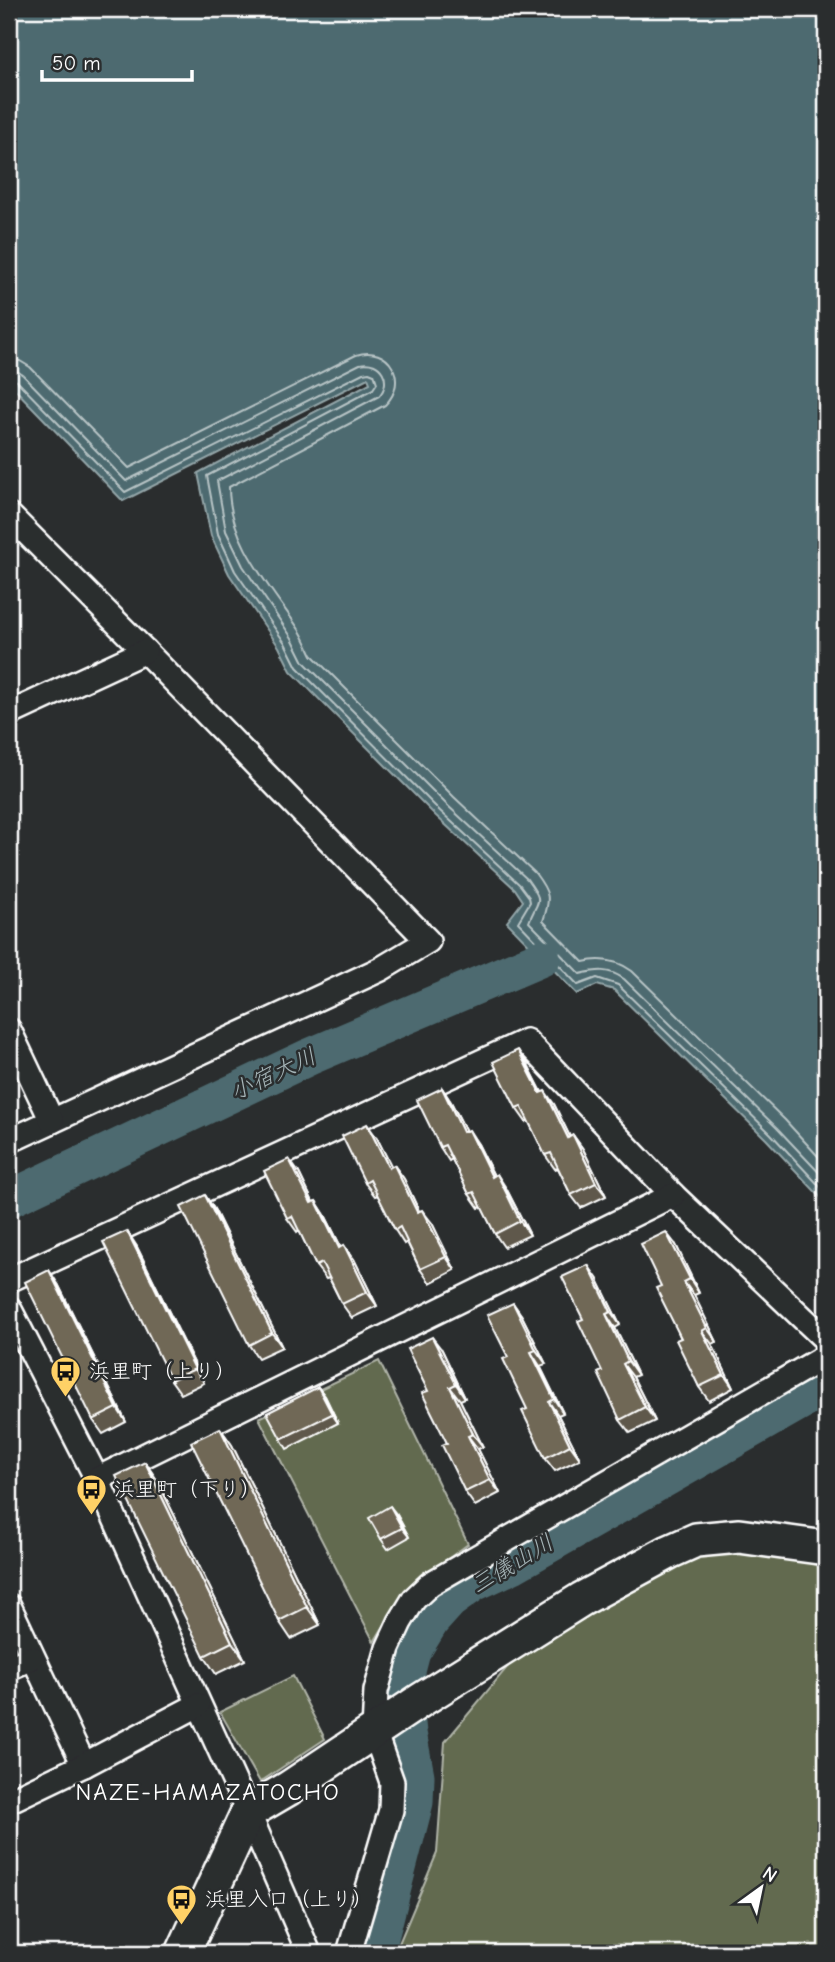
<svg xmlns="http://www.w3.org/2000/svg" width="835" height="1962" viewBox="0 0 835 1962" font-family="'Comic Neue','Klee One',sans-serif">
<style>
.green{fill:#626a50;stroke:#b0b4a8;stroke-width:2}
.water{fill:#4d6b70;stroke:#94a6a9;stroke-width:2}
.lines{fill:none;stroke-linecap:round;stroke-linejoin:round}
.shore{stroke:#b8c4c6;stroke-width:2}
.river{stroke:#4d6b70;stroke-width:37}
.street-casing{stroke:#fff;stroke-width:28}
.secondary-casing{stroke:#fff;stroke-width:38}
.street{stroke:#2a2d2e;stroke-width:23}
.secondary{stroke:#2a2d2e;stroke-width:33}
.wall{fill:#5f594b;stroke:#fff;stroke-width:2}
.shaded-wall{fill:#4e483d;stroke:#fff;stroke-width:2}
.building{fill:#6f6757;stroke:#fff;stroke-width:2}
.labels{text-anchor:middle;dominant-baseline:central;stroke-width:5;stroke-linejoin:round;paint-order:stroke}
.poi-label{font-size:21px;fill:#fff;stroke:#2a2d2e;text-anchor:start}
.water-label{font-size:23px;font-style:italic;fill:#a6b5b8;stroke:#2a2d2e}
.quarter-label{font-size:24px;letter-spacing:2px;fill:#fff;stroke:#2a2d2e}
</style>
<rect width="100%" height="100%" fill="#2a2d2e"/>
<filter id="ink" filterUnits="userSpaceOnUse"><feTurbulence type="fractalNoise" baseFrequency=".0143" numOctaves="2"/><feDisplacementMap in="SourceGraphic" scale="14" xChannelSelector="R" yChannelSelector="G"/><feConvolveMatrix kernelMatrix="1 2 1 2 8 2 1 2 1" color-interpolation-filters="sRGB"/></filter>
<g filter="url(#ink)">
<!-- green -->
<g class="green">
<polygon points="379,1361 468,1544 414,1584 396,1606 374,1642 259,1418"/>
<polygon points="723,1537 826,1568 826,1953 395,1953 437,1853 445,1742 544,1623"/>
<polygon points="293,1676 325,1739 260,1782 220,1712"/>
</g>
<!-- water -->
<polygon class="water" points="9,9 826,9 826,1203 766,1139 614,990 597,985 577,994 507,922 523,901 515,889 436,816 291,671 279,647 229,574 211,536 198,473 370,383 368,378 123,501 9,383"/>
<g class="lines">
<!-- shore -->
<g class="shore">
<path d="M9,360L20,361L30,367L129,468L356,355C389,344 410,381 385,405L229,487C229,543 271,587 300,631C305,639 308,647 312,655L454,797L535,873C550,893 551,898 543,921L583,962C600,958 617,960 632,971L785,1120L826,1165"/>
<path d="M9,370L17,371L23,375L126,481L360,364C381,359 393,381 379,396L217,481L226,531L243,566L292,638L304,662L447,805L527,879C545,904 538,898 529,922L580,974C598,970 608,968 624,979L777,1128L826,1180"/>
<polyline points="9,379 17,381 125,492 363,373 369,372 374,374 377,383 373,389 207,476 218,534 235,571 285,643 297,667 440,811 520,885 529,897 530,902 518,922 578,985 597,978 618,985 771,1134 826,1193"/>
</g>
<!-- river -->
<g class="river">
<polyline points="9,1199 309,1057 542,958"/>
<polyline points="376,1953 415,1802 416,1776 408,1733 403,1686 412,1652 431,1621 449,1601 474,1583 513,1565 826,1387"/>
</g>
<defs>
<g id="street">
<polyline points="9,515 145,651 428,941 381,969 9,1141"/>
<polyline points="9,714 145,651"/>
<polyline points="9,1030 52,1121"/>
<polyline points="9,1280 526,1041 673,1195 826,1340"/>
<polyline points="9,1308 97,1479 248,1812 309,1953"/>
<polyline points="97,1479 673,1195"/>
<polyline points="9,1606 84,1765"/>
<polyline points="9,1668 32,1658"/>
<polyline points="9,1801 84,1765 198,1705"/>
<polyline points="349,1953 391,1810 392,1782 374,1731 376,1691 388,1648 400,1622 414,1599 430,1584 826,1356"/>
</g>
<polyline id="secondary" points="183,1953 248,1812 289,1788 421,1700 582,1599 669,1552 696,1540 739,1536 826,1548"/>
</defs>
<!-- street casing -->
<use href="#street" class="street-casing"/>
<!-- secondary casing -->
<use href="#secondary" class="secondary-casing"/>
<!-- street -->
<use href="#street" class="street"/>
<!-- secondary -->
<use href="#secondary" class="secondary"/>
</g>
<!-- wall -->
<g class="wall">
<polygon points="527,1063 542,1092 554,1104 570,1137 573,1135 583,1149 606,1196 581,1208 571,1195 558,1168 555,1169 545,1155 528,1120 526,1122 516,1108"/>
<polygon points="442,1088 451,1102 466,1131 478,1144 494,1176 506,1188 530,1235 504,1247 495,1234 482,1207 479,1208 469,1194 452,1159 449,1161 440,1147"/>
<polygon points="377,1138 391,1167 394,1165 404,1179 419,1211 432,1223 455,1270 430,1283 420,1269 407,1242 404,1244 395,1230 378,1195 375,1196 365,1183"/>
<polygon points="299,1173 313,1202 316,1201 325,1215 341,1247 354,1259 377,1306 352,1318 342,1304 329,1278 326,1279 316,1266 299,1230 297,1232 287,1218"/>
<polygon points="205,1195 214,1209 282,1347 258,1358 249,1345"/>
<polygon points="136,1245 204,1383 181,1394 171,1380"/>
<polygon points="676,1245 699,1293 694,1295 717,1342 712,1344 733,1388 709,1401 699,1387 661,1286"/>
<polygon points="597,1278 620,1325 615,1328 638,1375 633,1377 655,1421 630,1433 620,1420 602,1371"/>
<polygon points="58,1284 126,1422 103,1434 93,1420"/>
<polygon points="513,1303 522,1316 546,1364 540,1366 563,1413 558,1415 580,1459 555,1471 545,1458 527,1409"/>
<polygon points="442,1350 465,1398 460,1400 483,1447 478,1449 500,1493 475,1506 465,1492 428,1391"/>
<polygon points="318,1387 325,1396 338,1423 287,1449 281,1439"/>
<polygon points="220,1428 232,1445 320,1625 291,1639 279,1621"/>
<polygon points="145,1462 157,1480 245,1660 216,1674 204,1656"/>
<polygon points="397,1515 409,1537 388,1549 381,1539"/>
</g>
<!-- shaded-wall -->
<g class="shaded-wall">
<polygon points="518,1050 527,1063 549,1107 540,1093"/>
<polygon points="442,1088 451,1102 473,1146 463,1132"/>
<polygon points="545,1091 554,1104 577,1151 568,1138"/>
<polygon points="367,1124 377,1138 399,1181 389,1168"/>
<polygon points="469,1130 478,1144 501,1190 492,1177"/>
<polygon points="573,1135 583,1149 606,1196 596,1183"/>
<polygon points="289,1159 299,1173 320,1217 311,1203"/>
<polygon points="394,1165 404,1179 426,1226 417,1212"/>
<polygon points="497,1174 506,1188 530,1235 520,1221"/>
<polygon points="205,1195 214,1209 282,1347 272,1333"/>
<polygon points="316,1201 325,1215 348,1261 339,1248"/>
<polygon points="422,1210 432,1223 455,1270 446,1257"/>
<polygon points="127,1231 136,1245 204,1383 195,1369"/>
<polygon points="666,1232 676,1245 699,1293 690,1279"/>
<polygon points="344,1245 354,1259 377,1306 367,1292"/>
<polygon points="588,1265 597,1278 620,1325 611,1312"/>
<polygon points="49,1270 58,1284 126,1422 117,1408"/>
<polygon points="684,1282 694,1295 717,1342 707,1328"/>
<polygon points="513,1303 522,1316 546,1364 536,1350"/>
<polygon points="606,1314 615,1328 638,1375 628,1361"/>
<polygon points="702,1331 712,1344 733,1388 724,1375"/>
<polygon points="432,1337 442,1350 465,1398 456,1384"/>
<polygon points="531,1352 540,1366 563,1413 554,1399"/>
<polygon points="623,1364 633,1377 655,1421 645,1407"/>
<polygon points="318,1387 325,1396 338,1423 332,1414"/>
<polygon points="450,1387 460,1400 483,1447 473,1434"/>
<polygon points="549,1402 558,1415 580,1459 570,1445"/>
<polygon points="220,1428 232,1445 320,1625 307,1607"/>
<polygon points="468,1436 478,1449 500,1493 490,1480"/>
<polygon points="145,1462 157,1480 245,1660 232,1642"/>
<polygon points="390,1506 397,1515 409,1537 402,1528"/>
</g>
<!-- building -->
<g class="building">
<polygon points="518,1050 540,1093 545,1091 568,1138 573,1135 596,1183 571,1195 551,1153 545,1155 521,1106 516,1108 493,1062"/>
<polygon points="442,1088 463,1132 469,1130 492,1177 497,1174 520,1221 495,1234 474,1192 469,1194 445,1145 440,1147 417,1100"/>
<polygon points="367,1124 389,1168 394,1165 417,1212 422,1210 446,1257 420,1269 400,1227 395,1230 370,1180 365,1183 342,1136"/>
<polygon points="289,1159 311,1203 316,1201 339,1248 344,1245 367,1292 342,1304 322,1263 316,1266 292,1216 287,1218 264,1171"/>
<polygon points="205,1195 272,1333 249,1345 181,1207"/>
<polygon points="127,1231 195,1369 171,1380 103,1242"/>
<polygon points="666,1232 690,1279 684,1282 707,1328 702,1331 724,1375 699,1387 676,1340 681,1338 656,1288 661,1286 641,1244"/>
<polygon points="588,1265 611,1312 606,1314 628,1361 623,1364 645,1407 620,1420 598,1373 602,1371 578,1321 583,1319 562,1277"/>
<polygon points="49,1270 117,1408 93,1420 25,1282"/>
<polygon points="513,1303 536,1350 531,1352 554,1399 549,1402 570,1445 545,1458 522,1411 527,1409 503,1359 508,1357 487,1315"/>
<polygon points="432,1337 456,1384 450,1387 473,1434 468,1436 490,1480 465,1492 442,1445 447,1443 422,1393 428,1391 407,1349"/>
<polygon points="318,1387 332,1414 281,1439 267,1413"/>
<polygon points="220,1428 307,1607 279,1621 191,1442"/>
<polygon points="145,1462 232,1642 204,1656 116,1476"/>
<polygon points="390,1506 402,1528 381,1539 369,1518"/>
</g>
</g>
<!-- icons -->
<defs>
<symbol id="bus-pin" viewBox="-11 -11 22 30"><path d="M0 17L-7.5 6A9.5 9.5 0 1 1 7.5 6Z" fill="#ffd166" stroke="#2a2d2e"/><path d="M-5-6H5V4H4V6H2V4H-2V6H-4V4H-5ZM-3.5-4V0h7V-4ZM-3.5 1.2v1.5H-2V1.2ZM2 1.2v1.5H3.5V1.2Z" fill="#111"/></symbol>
</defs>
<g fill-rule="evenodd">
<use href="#bus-pin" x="48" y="1354" width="35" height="47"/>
<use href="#bus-pin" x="74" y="1472" width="35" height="47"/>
<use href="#bus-pin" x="164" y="1882" width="35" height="47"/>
</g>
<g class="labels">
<!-- poi labels -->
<g class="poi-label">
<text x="89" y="1371">浜里町（上り）</text>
<text x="114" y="1489">浜里町（下り）</text>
<text x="205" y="1899">浜里入口（上り）</text>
</g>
<!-- water labels -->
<g class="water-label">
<text transform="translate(273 1074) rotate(-25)">小宿大川</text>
<text transform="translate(512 1564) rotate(-31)">三儀山川</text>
</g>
<!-- quarter labels -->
<g class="quarter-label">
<text x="208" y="1792">NAZE-HAMAZATOCHO</text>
</g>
</g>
<!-- margin -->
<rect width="835" height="1962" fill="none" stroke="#2a2d2e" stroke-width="35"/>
<rect x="18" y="18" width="800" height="1927" fill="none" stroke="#fff" stroke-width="2.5" filter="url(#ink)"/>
<!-- north arrow -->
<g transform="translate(761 1888) rotate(33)" stroke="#2a2d2e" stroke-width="5" paint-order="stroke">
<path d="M0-5L12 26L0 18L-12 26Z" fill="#ffffff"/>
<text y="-10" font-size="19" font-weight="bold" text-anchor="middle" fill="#ffffff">N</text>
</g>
<!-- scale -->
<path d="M42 70v10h150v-10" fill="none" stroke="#ffffff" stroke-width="3.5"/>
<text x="52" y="70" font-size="21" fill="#ffffff" stroke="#2a2d2e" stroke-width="5" paint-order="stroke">50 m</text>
</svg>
